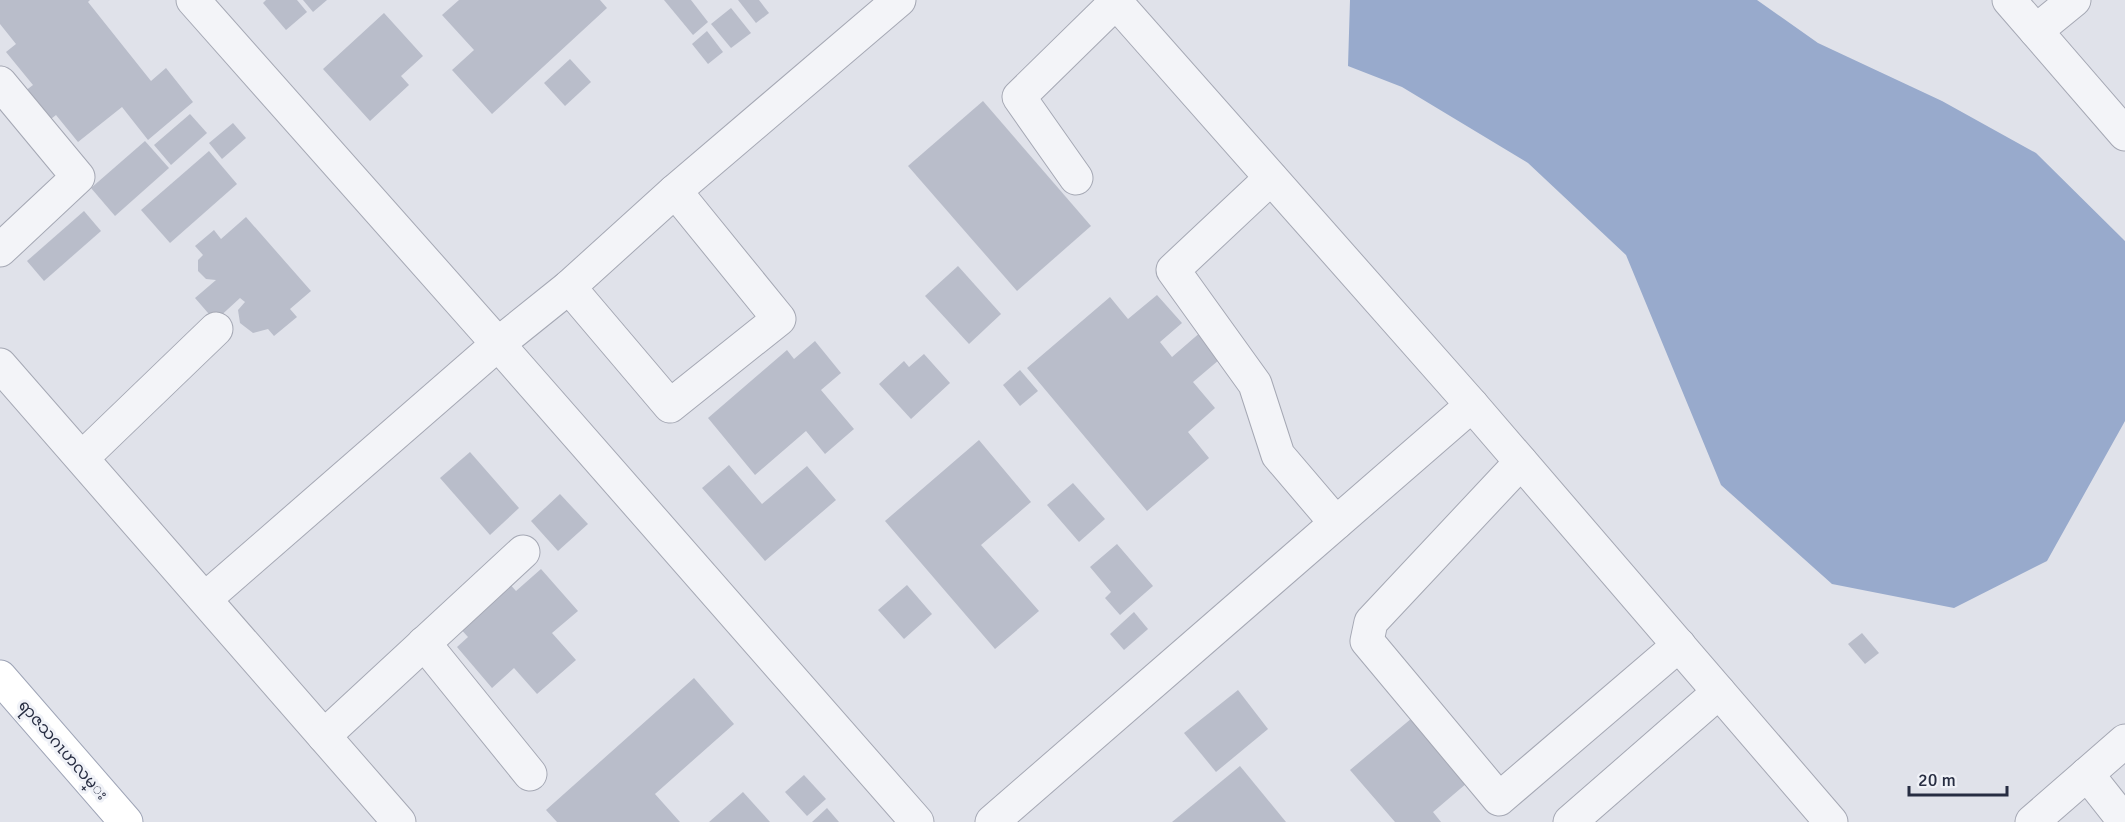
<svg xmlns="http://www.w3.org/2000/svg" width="2125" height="822" viewBox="0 0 2125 822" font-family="Signika,'Noto Sans Myanmar',sans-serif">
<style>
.water{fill:#98aacc}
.building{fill:#b9bdca}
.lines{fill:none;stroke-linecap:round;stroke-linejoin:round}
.minor-casing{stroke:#a5a8b4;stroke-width:35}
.major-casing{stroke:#9ea4b6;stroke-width:35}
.minor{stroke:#f3f4f8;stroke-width:33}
.major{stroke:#fff;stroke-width:33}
.labels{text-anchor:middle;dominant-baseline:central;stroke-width:6;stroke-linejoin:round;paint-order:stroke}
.street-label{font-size:16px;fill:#272d42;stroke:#eff1f7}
</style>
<rect width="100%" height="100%" fill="#e0e2ea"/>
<!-- water -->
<polygon class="water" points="1350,0 1757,0 1818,43 1942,101 2036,153 2125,241 2125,421 2047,561 1954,608 1832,584 1721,485 1626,255 1528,163 1402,87 1348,66"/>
<!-- building -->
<g class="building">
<polygon points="0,0 90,0 88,2 151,81 166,68 193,102 148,140 122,107 78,142 56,115 28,137 4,107 33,85 6,52 16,44 0,24"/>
<polygon points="266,0 297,0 307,12 286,30 263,3"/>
<polygon points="303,0 327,0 313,12"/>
<polygon points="459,0 600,0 607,8 492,114 452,70 474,50 442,15"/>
<polygon points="664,0 691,0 708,22 693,35"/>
<polygon points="738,0 759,0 769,13 756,23"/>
<polygon points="731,8 751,33 731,48 711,24"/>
<polygon points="384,13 423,56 401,76 409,85 370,121 323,69"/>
<polygon points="707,31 723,52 708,64 692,44"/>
<polygon points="570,59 591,82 565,106 544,83"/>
<polygon points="983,101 1091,226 1017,291 908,166"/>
<polygon points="190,114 207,133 171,165 154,145"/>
<polygon points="233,123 246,138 222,159 209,143"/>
<polygon points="145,141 169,168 115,216 91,188"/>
<polygon points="209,151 237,184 170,243 141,210"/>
<polygon points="84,211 101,231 44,281 27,261"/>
<polygon points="246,217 311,291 290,309 297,317 274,336 268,329 253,333 240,323 238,310 245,302 240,298 215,321 195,298 216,280 206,279 198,271 198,260 203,255 195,246 214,230 221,239"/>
<polygon points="958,266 1001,314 969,344 925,296"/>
<polygon points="1157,295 1182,323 1160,342 1172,357 1217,318 1239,343 1193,382 1215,408 1188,432 1209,458 1147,511 1027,368 1110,297 1128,319"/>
<polygon points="815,341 841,373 821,390 854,429 825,454 806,431 755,475 708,418 787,350 794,359"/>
<polygon points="924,354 950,383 911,419 879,384 904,361 909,367"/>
<polygon points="1020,370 1038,391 1020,406 1003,385"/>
<polygon points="979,440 1031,502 981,545 1039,611 995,649 885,521"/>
<polygon points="470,452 519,508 490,535 440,478"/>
<polygon points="729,465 762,504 807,466 836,500 765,561 702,488"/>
<polygon points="1073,483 1105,519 1079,542 1047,505"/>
<polygon points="560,494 588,524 558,551 531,521"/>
<polygon points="1117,544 1153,586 1120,615 1105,598 1111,592 1090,567"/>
<polygon points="541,569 578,611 552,633 576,660 537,694 514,668 492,688 457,647 468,637 458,626 508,582 516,591"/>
<polygon points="907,585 932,614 904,639 878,610"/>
<polygon points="1134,612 1148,629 1124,650 1110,634"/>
<polygon points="1862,633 1879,653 1865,664 1848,644"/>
<polygon points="694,678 734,724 655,794 680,822 557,822 546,810"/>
<polygon points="1238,690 1268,729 1216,772 1184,733"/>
<polygon points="1412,718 1467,783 1433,812 1441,822 1395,822 1350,770"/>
<polygon points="1240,766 1286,822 1172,822"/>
<polygon points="804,775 826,799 807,816 785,792"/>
<polygon points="743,792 770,822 709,822"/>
<polygon points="827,808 839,822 812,822"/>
</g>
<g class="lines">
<defs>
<g id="minor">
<polyline points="193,0 498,344 917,822"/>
<polyline points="1114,0 1472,405 1831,822"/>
<polyline points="2009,0 2125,134"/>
<polyline points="2036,31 2074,0"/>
<polyline points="0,83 78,177 0,250"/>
<polyline points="1076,178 1019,97 1116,2"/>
<polyline points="1271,178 1173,270 1255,384 1278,455 1336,523"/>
<polyline points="569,287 670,406 779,319 675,191"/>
<polyline points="0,365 399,822"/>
<polyline points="82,458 216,329"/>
<polyline points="1521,462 1371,622 1367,641 1499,799 1679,645"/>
<polyline points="205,599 498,344 569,287 675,191 899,0"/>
<polyline points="424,643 530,774"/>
<polyline points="324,736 523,552"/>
<polyline points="2087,774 2125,822"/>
<polyline points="992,822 1472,405"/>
<polyline points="1570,822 1719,692"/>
<polyline points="2032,822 2125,741"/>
</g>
<polyline id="major" points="0,677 126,822"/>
</defs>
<!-- minor casing -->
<use href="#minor" class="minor-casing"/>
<!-- major casing -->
<use href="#major" class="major-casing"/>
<!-- minor -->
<use href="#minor" class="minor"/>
<!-- major -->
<use href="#major" class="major"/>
</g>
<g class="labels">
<!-- street labels -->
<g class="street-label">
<text transform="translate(63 750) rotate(49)">ရာဇသဂၤဟလမ္း</text>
</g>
</g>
<!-- scale -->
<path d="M1909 786v9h98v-9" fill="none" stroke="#272d42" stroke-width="3"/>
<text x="1918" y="786" font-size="18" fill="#272d42" stroke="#eff1f7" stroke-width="4.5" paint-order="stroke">20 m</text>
</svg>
